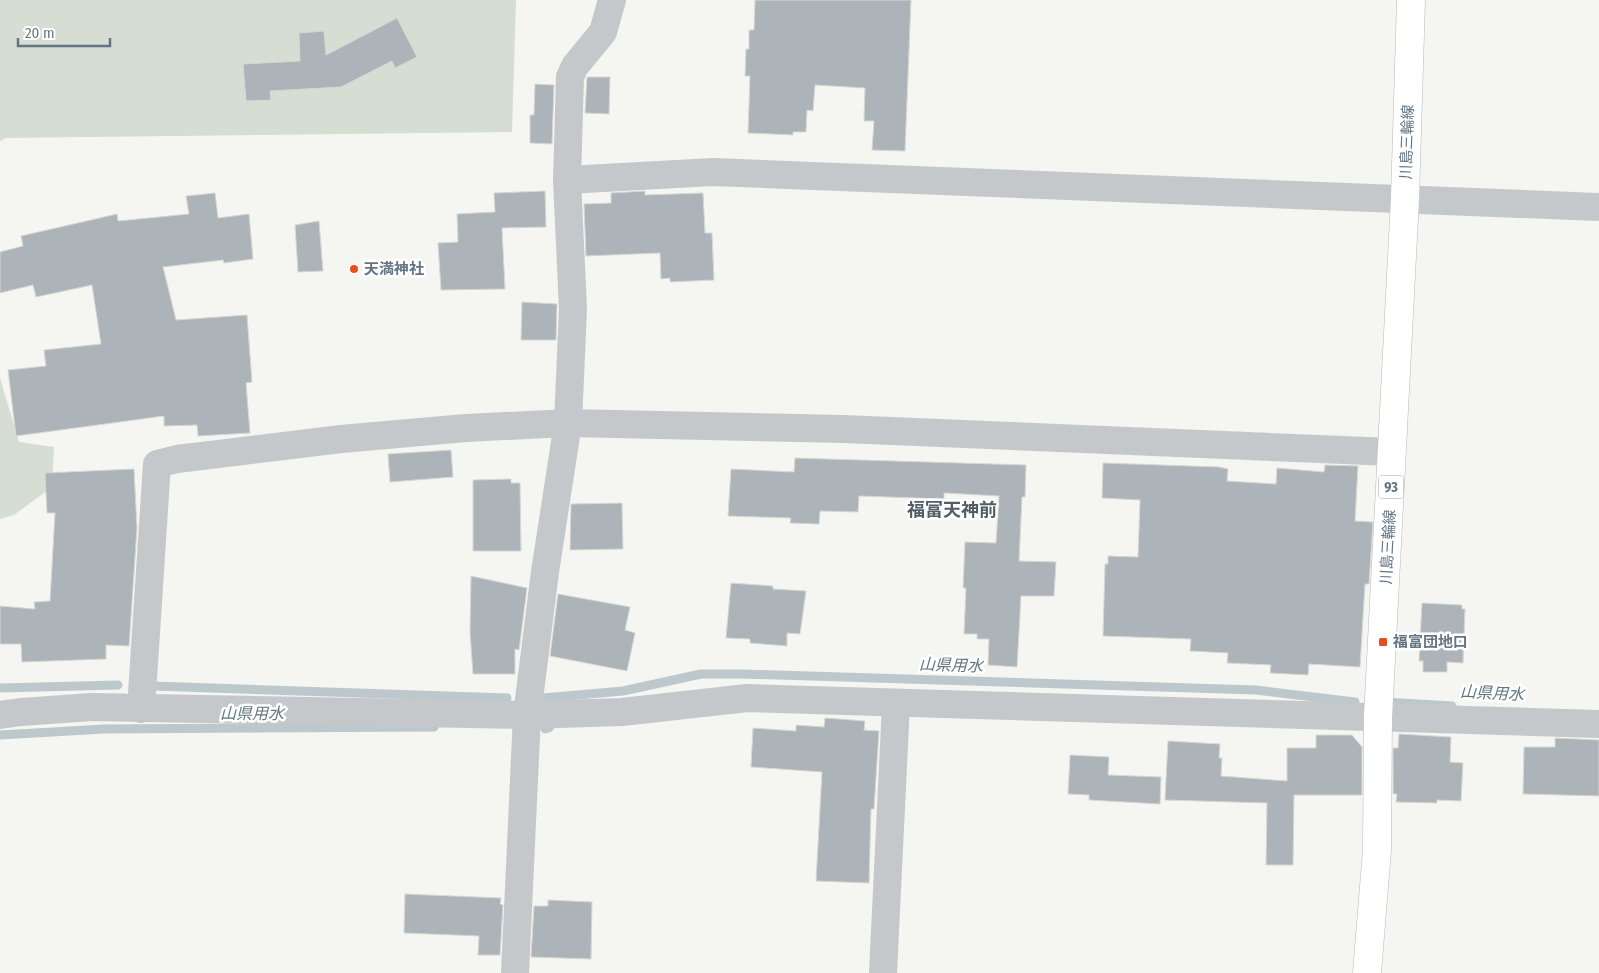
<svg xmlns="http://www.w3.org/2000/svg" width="1599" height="973" viewBox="0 0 1599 973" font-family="'Fira Sans Condensed','Noto Sans JP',sans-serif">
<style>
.green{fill:#d6ddd2}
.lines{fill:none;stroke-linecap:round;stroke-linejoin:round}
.stream{stroke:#bcc8cc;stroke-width:9}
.building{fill:#acb4b9;stroke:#d7d7d4}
.major-casing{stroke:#b5b9bd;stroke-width:29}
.minor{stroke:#c5c8cb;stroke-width:28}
.major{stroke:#fff;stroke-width:28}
.poi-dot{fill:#e94d1d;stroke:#fff;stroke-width:2}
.labels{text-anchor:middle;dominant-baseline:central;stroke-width:5;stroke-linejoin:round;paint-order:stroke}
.shield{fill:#fff;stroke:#929ea9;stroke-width:1}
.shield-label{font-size:14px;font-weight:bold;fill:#637584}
.street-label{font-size:15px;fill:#637584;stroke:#fff}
.poi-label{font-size:15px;font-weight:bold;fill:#637584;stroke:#fff;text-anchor:start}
.water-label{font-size:16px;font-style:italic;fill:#5f7781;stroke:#fff}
.quarter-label{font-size:18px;font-weight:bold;fill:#515e68;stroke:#fff}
</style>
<rect width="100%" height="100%" fill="#f5f5f1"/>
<!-- green -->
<g class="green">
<polygon points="0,0 516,0 512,132 6,138 0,141"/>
<polygon points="0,378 19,442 54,447 52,487 14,515 0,519"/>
</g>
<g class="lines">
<!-- stream -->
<g class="stream">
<polyline points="153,686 507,698"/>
<polyline points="0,688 118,685"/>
<polyline points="543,698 623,691 701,674 742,674 1256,690 1355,702"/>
<polyline points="1384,702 1452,706"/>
<polyline points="545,729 549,728 551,724"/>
<polyline points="0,735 104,729 434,727"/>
</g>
</g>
<!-- building -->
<g class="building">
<polygon points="755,0 911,0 905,151 872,150 874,121 864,121 865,88 815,85 813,111 807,110 806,132 793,132 793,135 748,133 750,76 745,76 746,49 749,49 749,30 754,30"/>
<polygon points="397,18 417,57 395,68 392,61 341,87 270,91 271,100 246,101 243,64 300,61 299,33 324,31 326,55"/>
<polygon points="587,77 610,77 609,114 585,113"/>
<polygon points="535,84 554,85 552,144 530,143 530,115 534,115"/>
<polygon points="545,191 546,227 502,228 505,289 441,290 438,243 458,242 457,214 495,212 494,193"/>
<polygon points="645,191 645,195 703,193 705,233 712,233 714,280 670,282 670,278 661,279 660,253 586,256 584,204 611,203 611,193"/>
<polygon points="215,193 218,218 249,214 253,259 224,263 223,260 163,267 176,320 247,315 252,382 246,383 250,433 198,436 197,425 164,426 164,416 16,436 8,370 46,366 44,350 101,344 92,285 36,297 33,285 0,293 0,252 23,246 21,236 117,214 118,221 189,214 186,196"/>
<polygon points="319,221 323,271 298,272 295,225"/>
<polygon points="522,302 557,304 556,340 521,340"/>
<polygon points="451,450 453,477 390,482 388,454"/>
<polygon points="795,458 1026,465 1025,497 1022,497 1019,561 1056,562 1054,596 1021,596 1017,667 988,665 989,639 977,639 977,634 964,634 966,588 963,588 965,542 996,543 999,496 944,493 944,499 859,496 858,512 820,511 819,524 790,523 791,518 728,516 731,469 794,472"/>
<polygon points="1103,463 1219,467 1228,469 1227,481 1276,484 1277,468 1324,472 1325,465 1358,466 1355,521 1373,522 1369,584 1365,584 1360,667 1309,664 1308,675 1270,673 1271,665 1227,663 1228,653 1190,651 1191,639 1103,636 1105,564 1108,564 1108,556 1138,557 1140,500 1102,498"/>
<polygon points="134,469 137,528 129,646 106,645 106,659 22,662 21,644 0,644 0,606 35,609 34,602 50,601 55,513 47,513 45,473"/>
<polygon points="511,479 511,483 520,483 521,551 473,551 473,480"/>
<polygon points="622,503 623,549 570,550 571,504"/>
<polygon points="471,576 527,588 519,650 515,649 515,674 473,674 470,632"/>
<polygon points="731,583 773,586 773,589 806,591 800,634 787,633 787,646 750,643 750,639 726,638"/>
<polygon points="558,594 630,607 625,630 635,633 627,671 550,656"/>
<polygon points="1422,603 1462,605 1462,609 1465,609 1463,663 1447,662 1447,672 1423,672 1423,661 1419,661"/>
<polygon points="825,718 865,721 864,730 879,731 874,809 871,809 869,883 816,881 822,772 751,767 753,728 796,731 796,725 824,727"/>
<polygon points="1399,734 1451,737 1450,762 1463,763 1461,801 1437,800 1437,803 1396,802 1397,794 1393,794 1393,748 1398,748"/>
<polygon points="1316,735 1352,735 1362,747 1362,795 1294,795 1293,865 1266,865 1267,803 1165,800 1168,741 1220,744 1219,758 1222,758 1221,776 1287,781 1287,748 1316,748"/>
<polygon points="1555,738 1599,740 1599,796 1523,794 1524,747 1555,747"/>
<polygon points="1070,755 1109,757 1108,775 1161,777 1160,804 1089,800 1089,795 1068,794"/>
<polygon points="405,894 501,898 500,904 503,905 500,955 478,955 479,936 404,933"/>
<polygon points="548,900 592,902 591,959 531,957 534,906 548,906"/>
</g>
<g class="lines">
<defs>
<polyline id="major" points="1367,973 1377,850 1378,717 1405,199 1411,0"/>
</defs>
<!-- major casing -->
<use href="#major" class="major-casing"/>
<!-- minor -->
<g class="minor">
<polyline points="567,180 713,172 1599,207"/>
<polyline points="141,709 157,464 177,459 341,439 466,428 568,423 843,429 1392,452"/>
<polyline points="0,715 21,712 92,707 527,715 622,712 747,698 1599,724"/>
<polyline points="515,973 527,715 545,572 568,423 573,309 567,180 570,77 575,66 603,32 612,0"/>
<polyline points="883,973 896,704"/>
</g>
<!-- major -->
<use href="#major" class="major"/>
</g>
<!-- markers -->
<g class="poi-dot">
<circle cx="354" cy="269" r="5"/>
<rect x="1378" y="637" width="10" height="10" rx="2.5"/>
</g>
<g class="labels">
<!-- shield labels -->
<rect class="shield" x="1378.5" y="475.5" width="25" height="23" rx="4"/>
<g class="shield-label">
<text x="1391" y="487">93</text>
</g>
<!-- street labels -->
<g class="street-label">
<text transform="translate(1407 142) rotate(-88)">川島三輪線</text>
<text transform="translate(1388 547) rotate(-87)">川島三輪線</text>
</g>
<!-- poi labels -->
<g class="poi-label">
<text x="364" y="269">天満神社</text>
<text x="1393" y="642">福富団地口</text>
</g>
<!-- water labels -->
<g class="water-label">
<text transform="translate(951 665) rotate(2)">山県用水</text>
<text transform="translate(1492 693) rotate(3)">山県用水</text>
<text x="252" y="713">山県用水</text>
</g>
<!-- quarter labels -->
<g class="quarter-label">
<text x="952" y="510">福富天神前</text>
</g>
</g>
<!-- scale -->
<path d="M18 38v8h92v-8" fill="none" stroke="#637584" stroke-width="2.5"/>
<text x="25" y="38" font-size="15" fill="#637584" stroke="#ffffff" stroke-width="4" paint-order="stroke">20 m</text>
</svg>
